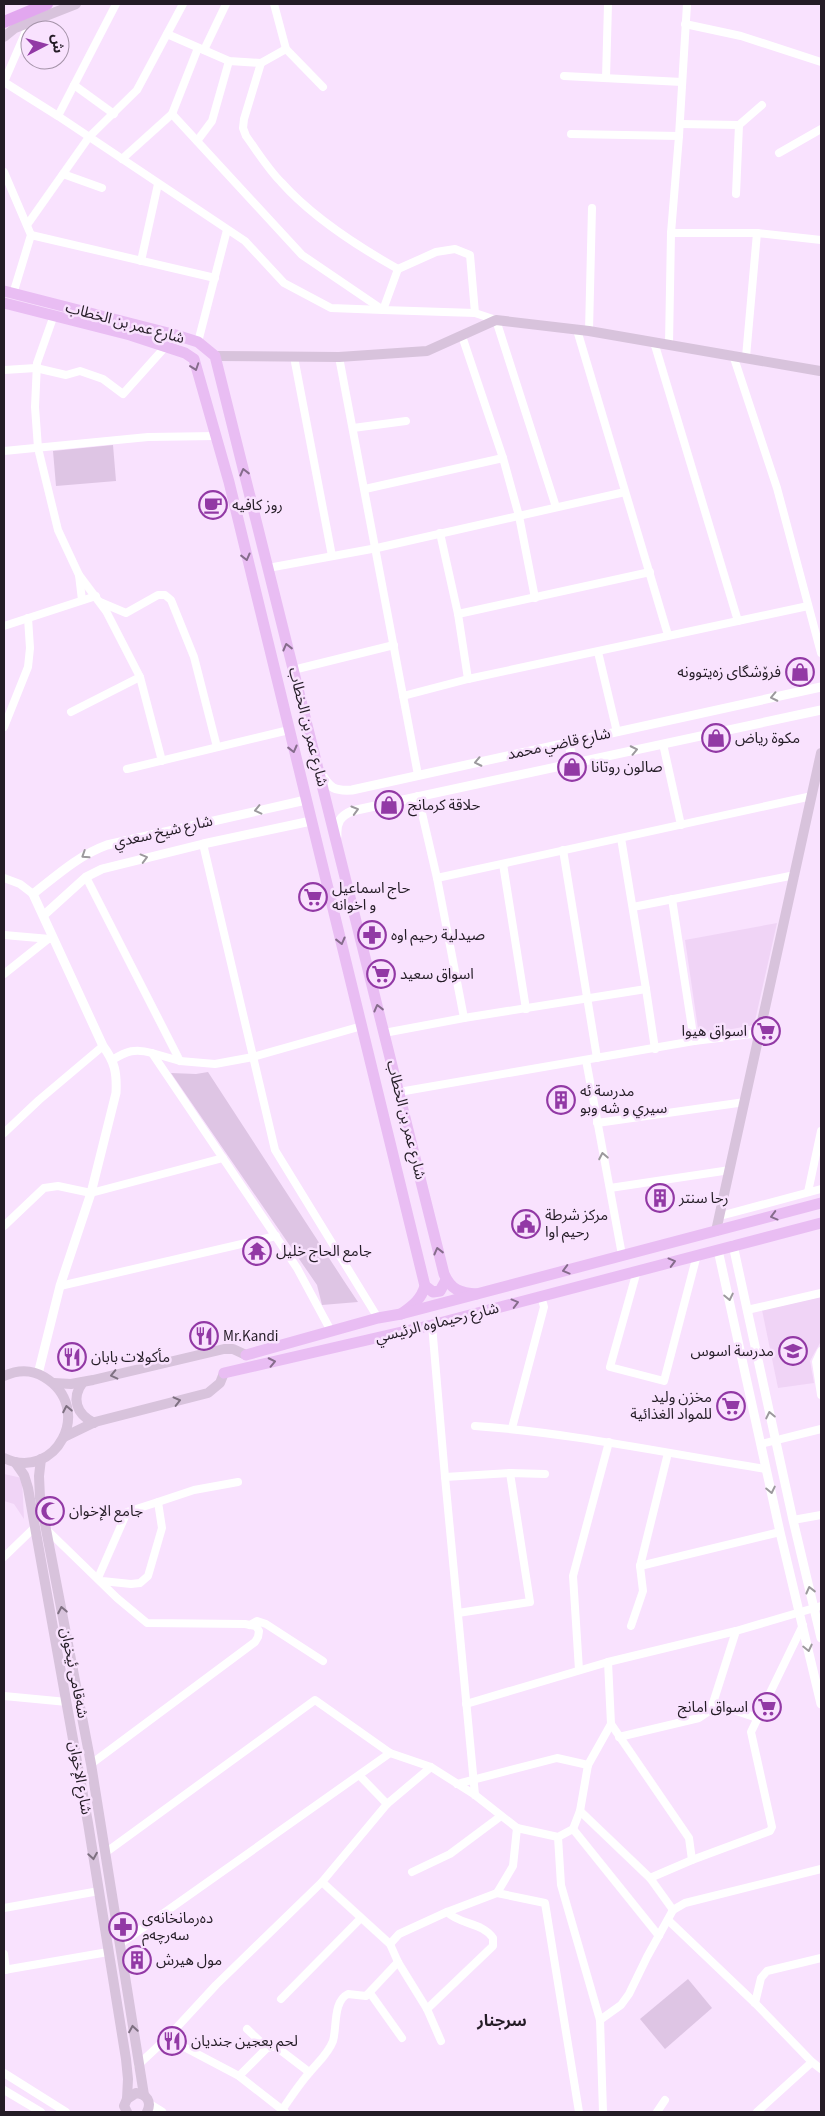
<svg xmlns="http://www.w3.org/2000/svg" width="825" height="2116" viewBox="0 0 825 2116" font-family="'Source Sans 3','Noto Sans Arabic',sans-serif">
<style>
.built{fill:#f0d4f6}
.green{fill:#dec5e4}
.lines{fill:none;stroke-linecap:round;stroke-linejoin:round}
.minor{stroke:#fff;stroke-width:8}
.tertiary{stroke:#fff;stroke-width:9}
.secondary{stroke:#d8c3dc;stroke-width:10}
.primary{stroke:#e9bdf3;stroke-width:11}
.trunk{stroke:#e2a7ef;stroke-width:12}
.oneway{stroke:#866c8c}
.oneway2{stroke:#9c999d}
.oneway3{stroke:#7e7081}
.labels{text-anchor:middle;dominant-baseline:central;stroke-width:5;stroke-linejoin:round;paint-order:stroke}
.street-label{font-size:15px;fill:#241c26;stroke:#f9e2fe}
.poi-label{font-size:15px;fill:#241c26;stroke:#f9e2fe;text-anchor:start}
.neighbourhood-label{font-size:16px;font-weight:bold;fill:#241c26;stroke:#f9e2fe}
</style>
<rect width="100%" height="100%" fill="#f9e2fe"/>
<!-- built -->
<g class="built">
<polygon points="777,923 754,1025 699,1035 685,940"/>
<polygon points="820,1297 821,1341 810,1361 814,1383 778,1388 762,1310"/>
<polygon points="4,1474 22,1478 24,1519 14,1504 4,1501"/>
</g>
<!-- green -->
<g class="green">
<polygon points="113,445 116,481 56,486 53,451"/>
<polygon points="208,1072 344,1281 358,1302 322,1305 317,1285 171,1073 196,1074"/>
<polygon points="688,1979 712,2008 665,2049 640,2019"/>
</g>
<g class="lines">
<!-- minor -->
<g class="minor">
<polyline points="274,4 286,49 323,87"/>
<polyline points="30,22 4,82 58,116 245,241 284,283 331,308 383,310 398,269 436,252 455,249 470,255 475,313"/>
<polyline points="685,24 741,36 821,62"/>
<polyline points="167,34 229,61 261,63 286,49"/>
<polyline points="204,50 226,4"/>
<path d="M261,63L244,119L243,128L246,136C257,151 268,169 281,182C313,218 357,246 398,269"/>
<polyline points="564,76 682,82"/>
<polyline points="606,78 608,4"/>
<polyline points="74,85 114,114"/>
<polyline points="172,114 302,255 383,310 475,313 496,320 556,507"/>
<polyline points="58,116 116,4"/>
<polyline points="680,124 739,125 762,105"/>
<polyline points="571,134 679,136"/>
<polyline points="197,141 212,121 229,61"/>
<polyline points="779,153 821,129"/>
<polyline points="122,159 172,114 198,48"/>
<polyline points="4,172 31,235 13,294"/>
<polyline points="63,174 102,188"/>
<polyline points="736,194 739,125"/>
<polyline points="27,225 89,137 137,90 183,4"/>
<polyline points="671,233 757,233 821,240"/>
<polyline points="31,235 215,278"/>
<polyline points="141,261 158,184"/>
<polyline points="54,315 37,363 35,407 38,448 58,530 79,575 106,611 140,677 162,761"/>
<polyline points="577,330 668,635"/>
<polyline points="589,331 592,208"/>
<polyline points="462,336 503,458 519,516 535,598"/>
<polyline points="198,342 227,230"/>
<polyline points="654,342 738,621"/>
<polyline points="669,344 671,233 679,136 687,4"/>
<polyline points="733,355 777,488 821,653"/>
<polyline points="294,357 332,556"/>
<polyline points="339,357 418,775"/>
<polyline points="746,357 757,233"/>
<polyline points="4,370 36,368 66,375 80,371 103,379 123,394 166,346"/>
<polyline points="353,428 406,421"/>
<polyline points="4,451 148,437 216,436"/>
<polyline points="365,489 503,458"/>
<polyline points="440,533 458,614 468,679"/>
<polyline points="268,568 377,548 625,492"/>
<polyline points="79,575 82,600"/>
<polyline points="100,602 126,613 158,595 165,595 171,600 194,657 217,747"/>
<polyline points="458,614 650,572"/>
<polyline points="4,626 96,596"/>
<polyline points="598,652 617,732"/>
<polyline points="293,670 394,645"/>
<polyline points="403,696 468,679 808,606"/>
<polyline points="71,712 140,677"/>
<polyline points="4,727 28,667 30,648 28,618"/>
<polyline points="663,744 681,825"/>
<polyline points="127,769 289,730"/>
<polyline points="418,796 437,878 464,1018"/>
<polyline points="203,844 275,1150 378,1318"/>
<polyline points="563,850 597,1058"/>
<polyline points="503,864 526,1009"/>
<polyline points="86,877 180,1061"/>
<polyline points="4,878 20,884 33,894"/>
<polyline points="437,878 812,796"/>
<polyline points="672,899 694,1041"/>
<polyline points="633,907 795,875"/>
<polyline points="4,935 50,939"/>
<polyline points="4,974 48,939"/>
<polyline points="646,989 655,1049"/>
<polyline points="384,1033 464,1018 646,989 621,838"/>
<polyline points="152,1053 180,1061 215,1064 253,1057 362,1026"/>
<path d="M112,1060C127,1051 135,1048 152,1053L297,1268L331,1331"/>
<polyline points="586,1060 622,1255"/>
<polyline points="399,1092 694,1041 760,1033"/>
<polyline points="597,1123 745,1102"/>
<polyline points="4,1133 39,1100 103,1046"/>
<polyline points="610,1188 730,1170"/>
<polyline points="808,1192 821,1131"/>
<polyline points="720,1216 821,1189"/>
<polyline points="4,1226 44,1188 58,1186 91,1193 223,1158"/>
<polyline points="637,1271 610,1367 664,1381 697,1255"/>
<polyline points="60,1286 276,1236"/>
<polyline points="747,1310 821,1293"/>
<polyline points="432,1325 445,1477 475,1795"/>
<polyline points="821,1351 816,1362 821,1395"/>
<path d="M475,1426C573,1433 669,1454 766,1469"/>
<polyline points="512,1428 544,1307 541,1296"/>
<polyline points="761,1444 821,1429"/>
<polyline points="445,1477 510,1473 545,1474"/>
<polyline points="158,1502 194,1490 238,1482"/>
<polyline points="793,1520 821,1515"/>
<polyline points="46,1529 117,1598 147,1623 245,1624 256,1626 259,1631 258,1637 255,1642 91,1764"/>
<polyline points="4,1557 35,1527"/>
<polyline points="640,1566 780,1532"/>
<polyline points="98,1578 127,1512 158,1502 162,1528 148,1576 140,1583 131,1584 102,1581"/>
<polyline points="458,1613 530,1602 510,1473"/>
<polyline points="250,1625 257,1621 266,1624 323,1661"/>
<polyline points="631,1626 643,1591 640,1566 668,1453"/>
<polyline points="608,1662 611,1724 689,1838 692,1860"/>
<polyline points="579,1670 573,1576 609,1442"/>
<polyline points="4,1696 67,1702"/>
<polyline points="713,1703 757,1718"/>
<polyline points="466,1704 608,1662 736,1631 821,1606"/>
<polyline points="619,1737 699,1718 708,1712 713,1703 736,1631"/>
<polyline points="360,1776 387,1804"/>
<polyline points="457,1784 557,1758 588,1765"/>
<polyline points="580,1811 650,1878 673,1910"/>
<polyline points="573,1829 659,1936"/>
<polyline points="558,1837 561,1885 600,2020 603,2112"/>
<polyline points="105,1853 315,1700 390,1753 431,1767 475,1795 517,1828 558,1837 573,1829 580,1811 588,1765 611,1724"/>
<polyline points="412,1872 450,1854 501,1816"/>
<polyline points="650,1878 692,1860 770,1831 772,1827 751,1732 803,1625"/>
<polyline points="322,1882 390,1944 398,1962 427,2009 441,2041"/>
<polyline points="497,1893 545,1903 579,2112"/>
<polyline points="4,1908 99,1891"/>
<polyline points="668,1920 755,2003 812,2062 821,2069"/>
<polyline points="120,1944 390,1753"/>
<polyline points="390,1944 399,1934 447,1912 497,1893 513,1866 517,1828"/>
<polyline points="4,1954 6,1970"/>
<polyline points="4,1970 108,1952"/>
<polyline points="370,1993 402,2038"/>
<polyline points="281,1999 361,1918"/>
<polyline points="755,2003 761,1978 767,1971 821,1958"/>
<path d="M427,2009L493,1946V1938C482,1922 460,1925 447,1912"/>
<polyline points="600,2020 621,2005 629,1994 647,1957 673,1910 685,1903 821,1869"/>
<polyline points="247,2029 267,2048"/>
<polyline points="167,2038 239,2076 285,2112"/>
<polyline points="138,2065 167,2038 216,1985 322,1882 387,1804 431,1767"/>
<polyline points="4,2073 66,2112"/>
<polyline points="239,2076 267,2048 275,2046 309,2072"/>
<polyline points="4,2090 41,2112"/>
<path d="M282,2110C291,2097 300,2083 310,2072C319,2061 328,2054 333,2041C337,2027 333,2001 348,1994L366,1996L398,1962"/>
<polyline points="657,2112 665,2100"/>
<polyline points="757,2112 812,2062"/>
</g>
<!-- tertiary -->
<g class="tertiary">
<polyline points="568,742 574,763"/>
<path d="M321,773C330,789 335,791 352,790L821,687"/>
<path d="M337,836C336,823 340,816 352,811L821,710"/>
<polyline points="44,915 86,877 102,869 203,844 311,821"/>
<polyline points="733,1245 793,1520 821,1638"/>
<polyline points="718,1250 780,1532 821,1704"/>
<path d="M38,1374L60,1286L91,1193L116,1093C117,1073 115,1062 103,1046L33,894C56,876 79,855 107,845L306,800"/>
<polyline points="149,2104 162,2112"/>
</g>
<!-- secondary -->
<g class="secondary">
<polyline points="4,37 15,28 76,4"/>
<polyline points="215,356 339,357 427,351 496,320 589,331 820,371"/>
<polyline points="716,1231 821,753"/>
<path d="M4,1376C17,1370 31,1369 44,1377C96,1408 55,1483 4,1458"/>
<path d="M83,1382C71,1398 76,1414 94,1423"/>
<polyline points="54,1383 71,1384 93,1380 224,1349 233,1349 246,1355"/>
<polyline points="64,1437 95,1422 208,1393 220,1383 224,1373"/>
<polyline points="41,1459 39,1476 40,1498 91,1764 144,2095"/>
<polyline points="15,1462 24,1475 28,1488 88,1823 126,2059 128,2079 127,2099"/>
<path d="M127,2112L124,2106L127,2099L136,2093C147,2094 152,2102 147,2112"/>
</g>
<!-- primary -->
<g class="primary">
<path d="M4,291L176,335L198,342L215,356L444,1274C451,1290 460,1293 477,1294"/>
<path d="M4,303L130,335L185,353L194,359L229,482L425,1286C421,1300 412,1306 401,1314"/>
<polyline points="425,1286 433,1292 440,1291 446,1280"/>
<polyline points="246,1355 378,1318 401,1314 821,1203"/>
<polyline points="224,1373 432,1325 821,1223"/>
</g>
<!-- trunk -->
<polyline class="trunk" points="4,22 47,4"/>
</g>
<!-- one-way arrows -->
<defs><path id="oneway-chevron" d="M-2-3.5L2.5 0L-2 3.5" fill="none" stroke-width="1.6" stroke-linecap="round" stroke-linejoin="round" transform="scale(1.25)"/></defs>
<g class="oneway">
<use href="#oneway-chevron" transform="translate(195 367) rotate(71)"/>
<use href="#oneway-chevron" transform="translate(244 472) rotate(-104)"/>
<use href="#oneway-chevron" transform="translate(246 557) rotate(76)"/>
<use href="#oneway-chevron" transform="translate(287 647) rotate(-104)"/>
<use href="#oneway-chevron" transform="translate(293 749) rotate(76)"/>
<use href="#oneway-chevron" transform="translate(341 941) rotate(76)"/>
<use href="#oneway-chevron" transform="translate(378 1008) rotate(-104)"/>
<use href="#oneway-chevron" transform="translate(774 1216) rotate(165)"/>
<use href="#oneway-chevron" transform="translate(438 1251) rotate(-104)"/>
<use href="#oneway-chevron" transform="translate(672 1262) rotate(-15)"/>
<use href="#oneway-chevron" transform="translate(566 1270) rotate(165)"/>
<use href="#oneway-chevron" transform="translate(515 1303) rotate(-15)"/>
<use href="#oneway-chevron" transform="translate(272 1362) rotate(-12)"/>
</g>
<g class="oneway2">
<use href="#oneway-chevron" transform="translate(774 697) rotate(168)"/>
<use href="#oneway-chevron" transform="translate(634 750) rotate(-12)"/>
<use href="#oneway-chevron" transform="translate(478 762) rotate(168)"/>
<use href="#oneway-chevron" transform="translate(258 810) rotate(167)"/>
<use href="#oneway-chevron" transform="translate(355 810) rotate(-16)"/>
<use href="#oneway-chevron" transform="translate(85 855) rotate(147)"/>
<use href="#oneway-chevron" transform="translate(144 858) rotate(-15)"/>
<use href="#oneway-chevron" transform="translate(603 1156) rotate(-101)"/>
<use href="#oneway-chevron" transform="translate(729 1297) rotate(78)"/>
<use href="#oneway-chevron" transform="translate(770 1415) rotate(-102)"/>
<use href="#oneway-chevron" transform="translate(771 1490) rotate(78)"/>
<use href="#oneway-chevron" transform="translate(810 1590) rotate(-104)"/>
<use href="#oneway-chevron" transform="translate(808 1648) rotate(77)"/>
</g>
<g class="oneway3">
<use href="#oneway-chevron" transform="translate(114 1375) rotate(167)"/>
<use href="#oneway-chevron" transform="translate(177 1401) rotate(-14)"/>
<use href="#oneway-chevron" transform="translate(67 1409) rotate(-101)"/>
<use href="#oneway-chevron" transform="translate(62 1610) rotate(-101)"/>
<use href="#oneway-chevron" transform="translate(93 1856) rotate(81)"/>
<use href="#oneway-chevron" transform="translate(133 2029) rotate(-99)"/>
</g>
<!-- icons -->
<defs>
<symbol id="cafe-ring" viewBox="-11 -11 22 22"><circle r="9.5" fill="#f9e2fe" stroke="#9239a5" stroke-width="1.5"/><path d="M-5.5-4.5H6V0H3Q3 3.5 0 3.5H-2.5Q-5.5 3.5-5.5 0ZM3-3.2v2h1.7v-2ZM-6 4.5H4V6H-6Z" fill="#9239a5"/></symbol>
<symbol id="shop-ring" viewBox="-11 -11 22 22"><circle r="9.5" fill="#f9e2fe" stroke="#9239a5" stroke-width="1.5"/><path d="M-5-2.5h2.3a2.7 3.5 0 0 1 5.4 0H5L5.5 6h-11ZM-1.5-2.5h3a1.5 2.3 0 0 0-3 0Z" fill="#9239a5"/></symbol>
<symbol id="supermarket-ring" viewBox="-11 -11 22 22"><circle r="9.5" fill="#f9e2fe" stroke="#9239a5" stroke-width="1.5"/><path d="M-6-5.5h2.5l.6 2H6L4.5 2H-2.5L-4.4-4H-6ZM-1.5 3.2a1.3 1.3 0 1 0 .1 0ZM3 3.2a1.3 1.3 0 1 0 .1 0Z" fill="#9239a5"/></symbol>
<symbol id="pharmacy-ring" viewBox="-11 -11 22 22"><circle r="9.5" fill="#f9e2fe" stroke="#9239a5" stroke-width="1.5"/><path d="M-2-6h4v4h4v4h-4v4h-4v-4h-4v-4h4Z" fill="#9239a5"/></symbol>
<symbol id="building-ring" viewBox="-11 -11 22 22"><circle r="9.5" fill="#f9e2fe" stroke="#9239a5" stroke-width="1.5"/><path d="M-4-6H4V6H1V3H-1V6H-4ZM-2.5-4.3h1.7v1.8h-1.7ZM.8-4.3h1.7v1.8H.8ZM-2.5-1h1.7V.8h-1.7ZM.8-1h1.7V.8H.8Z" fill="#9239a5"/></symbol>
<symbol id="civic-ring" viewBox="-11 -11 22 22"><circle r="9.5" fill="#f9e2fe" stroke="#9239a5" stroke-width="1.5"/><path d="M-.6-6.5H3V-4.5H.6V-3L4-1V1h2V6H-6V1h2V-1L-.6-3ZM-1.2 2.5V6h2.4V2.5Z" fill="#9239a5"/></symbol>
<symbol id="temple-ring" viewBox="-11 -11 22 22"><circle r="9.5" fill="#f9e2fe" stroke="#9239a5" stroke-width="1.5"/><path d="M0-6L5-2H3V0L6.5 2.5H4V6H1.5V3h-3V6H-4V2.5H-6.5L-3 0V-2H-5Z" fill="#9239a5"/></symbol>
<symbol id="restaurant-ring" viewBox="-11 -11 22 22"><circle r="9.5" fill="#f9e2fe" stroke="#9239a5" stroke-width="1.5"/><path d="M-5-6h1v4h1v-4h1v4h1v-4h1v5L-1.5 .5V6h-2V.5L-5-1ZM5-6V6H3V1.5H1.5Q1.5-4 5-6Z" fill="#9239a5"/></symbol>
<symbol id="school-ring" viewBox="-11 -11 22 22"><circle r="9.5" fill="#f9e2fe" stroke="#9239a5" stroke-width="1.5"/><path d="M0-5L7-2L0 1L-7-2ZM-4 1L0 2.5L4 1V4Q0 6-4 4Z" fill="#9239a5"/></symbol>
<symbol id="mosque-ring" viewBox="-11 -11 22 22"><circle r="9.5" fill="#f9e2fe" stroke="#9239a5" stroke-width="1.5"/><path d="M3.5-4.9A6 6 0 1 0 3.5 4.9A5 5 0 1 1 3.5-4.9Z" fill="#9239a5"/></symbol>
</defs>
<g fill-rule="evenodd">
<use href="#cafe-ring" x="197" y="489" width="32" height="32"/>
<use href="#shop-ring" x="784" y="656" width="32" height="32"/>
<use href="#shop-ring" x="700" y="722" width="32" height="32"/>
<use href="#shop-ring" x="556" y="751" width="32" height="32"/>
<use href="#shop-ring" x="373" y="789" width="32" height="32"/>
<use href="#supermarket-ring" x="297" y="881" width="32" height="32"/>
<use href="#pharmacy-ring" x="356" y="919" width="32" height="32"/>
<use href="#supermarket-ring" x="365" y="958" width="32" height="32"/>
<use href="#supermarket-ring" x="750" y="1015" width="32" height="32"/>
<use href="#building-ring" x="545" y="1084" width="32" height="32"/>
<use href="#building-ring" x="644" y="1182" width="32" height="32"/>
<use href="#civic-ring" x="510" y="1208" width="32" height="32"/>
<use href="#temple-ring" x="241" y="1235" width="32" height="32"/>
<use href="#restaurant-ring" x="188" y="1320" width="32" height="32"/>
<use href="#school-ring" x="777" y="1335" width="32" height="32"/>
<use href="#restaurant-ring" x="56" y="1341" width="32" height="32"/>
<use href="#supermarket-ring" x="715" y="1390" width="32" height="32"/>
<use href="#mosque-ring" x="34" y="1495" width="32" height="32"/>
<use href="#supermarket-ring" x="751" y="1691" width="32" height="32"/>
<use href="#pharmacy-ring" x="107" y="1911" width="32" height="32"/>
<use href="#building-ring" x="121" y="1944" width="32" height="32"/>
<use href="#restaurant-ring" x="156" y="2025" width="32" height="32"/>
</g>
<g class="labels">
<!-- street labels -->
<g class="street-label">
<text transform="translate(125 323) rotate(15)">شارع عمر بن الخطاب</text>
<text transform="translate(308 727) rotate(76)">شارع عمر بن الخطاب</text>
<text transform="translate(559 744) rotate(-12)">شارع قاضي محمد</text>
<text transform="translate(163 832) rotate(-13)">شارع شيخ سعدي</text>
<text transform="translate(406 1120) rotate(76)">شارع عمر بن الخطاب</text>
<text transform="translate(437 1323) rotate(-14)">شارع رحيماوه الرئيسي</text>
<text transform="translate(74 1673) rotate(79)">شەقامی ئیخوان</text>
<text transform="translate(80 1778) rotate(80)">شارع الإخوان</text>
</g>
<!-- poi labels -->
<g class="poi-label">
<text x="232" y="505">روز كافيه</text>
<text x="781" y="672" text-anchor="end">فرۆشگای زەیتوونە</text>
<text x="735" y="738">مكوة رياض</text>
<text x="591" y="767">صالون روتانا</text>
<text x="408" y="805">حلاقة كرمانج</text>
<text x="332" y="888">حاج اسماعيل<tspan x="332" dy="17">و اخوانه</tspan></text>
<text x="391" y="935">صيدلية رحيم اوه</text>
<text x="400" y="974">اسواق سعيد</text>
<text x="747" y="1031" text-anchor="end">اسواق هيوا</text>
<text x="580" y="1091">مدرسة ئه<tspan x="580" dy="17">سيري و شه وبو</tspan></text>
<text x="679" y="1198">رحا سنتر</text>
<text x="545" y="1215">مركز شرطة<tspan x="545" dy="17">رحيم اوا</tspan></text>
<text x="276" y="1251">جامع الحاج خليل</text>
<text x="223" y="1336">Mr.Kandi</text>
<text x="774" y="1351" text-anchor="end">مدرسة اسوس</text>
<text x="91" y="1357">مأكولات بابان</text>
<text x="712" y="1397" text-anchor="end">مخزن وليد<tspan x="712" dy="17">للمواد الغذائية</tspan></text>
<text x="69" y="1511">جامع الإخوان</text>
<text x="748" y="1707" text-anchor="end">اسواق امانج</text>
<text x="142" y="1918">دەرمانخانەی<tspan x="142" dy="17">سەرچەم</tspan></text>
<text x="156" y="1960">مول هيرش</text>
<text x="191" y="2041">لحم بعجين جنديان</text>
</g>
<!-- neighbourhood labels -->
<g class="neighbourhood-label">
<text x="502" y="2021">سرجنار</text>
</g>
</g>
<!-- border -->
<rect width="825" height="2116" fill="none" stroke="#241c26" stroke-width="10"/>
<!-- north arrow -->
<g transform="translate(45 45) rotate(84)"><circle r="24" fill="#f9e2fe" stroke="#a493a8"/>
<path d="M0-4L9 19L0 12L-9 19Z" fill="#9239a5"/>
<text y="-8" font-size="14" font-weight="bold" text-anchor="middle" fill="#241c26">ش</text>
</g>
</svg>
